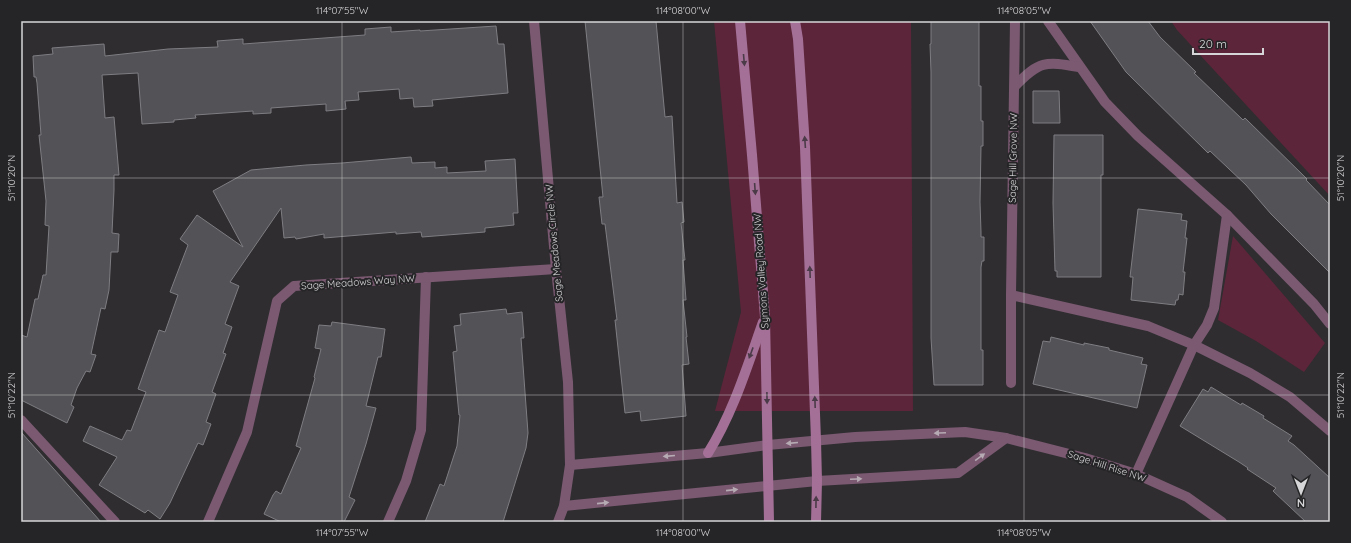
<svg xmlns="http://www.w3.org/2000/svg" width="1351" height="543" viewBox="0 0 1351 543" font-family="Quicksand,sans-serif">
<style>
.green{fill:#5c2539}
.building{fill:#535256;stroke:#7e7d81}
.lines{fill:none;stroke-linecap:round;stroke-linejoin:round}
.service{stroke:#7a5971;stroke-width:10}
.minor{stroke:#7a5971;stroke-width:10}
.secondary{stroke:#a47097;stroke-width:10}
.oneway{fill:#4b3b48}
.oneway2{fill:#b6aab3}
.ticks{fill:none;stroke:#d6d5d7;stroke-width:1;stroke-opacity:0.45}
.labels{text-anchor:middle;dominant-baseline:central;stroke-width:4;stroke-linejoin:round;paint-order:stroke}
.street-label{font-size:10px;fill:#d6d5d7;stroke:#252426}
.neatline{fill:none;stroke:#d6d5d7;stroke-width:1.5}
.ticks-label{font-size:10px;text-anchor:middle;fill:#d6d5d7}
</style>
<rect width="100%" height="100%" fill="#2f2d30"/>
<!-- green -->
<g class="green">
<polygon points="714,21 911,21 913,411 715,411 741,312"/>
<polygon points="1171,21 1330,21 1330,196 1177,30"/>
<polygon points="1233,236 1325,343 1304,372 1256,341 1218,320"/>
</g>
<!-- building -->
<g class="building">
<polygon points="585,21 656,21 665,117 672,116 677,203 682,202 684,222 681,223 685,260 683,260 686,300 683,300 687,337 686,337 689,364 682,365 686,416 641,421 640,411 625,413 615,320 617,320 605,224 602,224 599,197 603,197"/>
<polygon points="931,21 979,21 979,86 981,86 981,121 983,121 983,146 981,146 980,202 981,232 981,237 984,237 984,261 982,261 981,267 981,350 983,350 983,385 934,385 931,338 931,72 930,44 931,44"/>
<polygon points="1090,21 1148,21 1160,37 1196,72 1194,73 1243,120 1245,118 1307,179 1306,180 1330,205 1330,273 1271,214 1246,185 1210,151 1208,153 1126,72"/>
<polygon points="496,26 498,44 504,44 508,93 432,100 433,106 414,107 413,98 400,99 399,89 358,92 359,100 345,101 346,109 326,111 326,104 271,108 271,113 253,114 253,111 195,115 196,118 174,120 174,122 142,124 138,73 102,75 105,118 114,117 119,175 114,175 114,190 112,233 119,234 118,252 111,252 109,290 105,309 101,308 91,354 96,355 90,372 86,371 77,388 71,405 74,407 67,423 21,400 21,335 27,337 35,299 38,299 43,275 46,275 49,226 45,225 46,201 39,135 41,135 37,83 36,77 34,77 33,56 53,54 52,48 104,44 105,56 168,49 218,47 217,41 243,39 243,44 365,35 365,29 391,27 391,32 420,30 420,31"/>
<polygon points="1033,91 1059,91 1060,123 1033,123"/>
<polygon points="1054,135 1103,135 1103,175 1101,175 1101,277 1057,277 1057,271 1055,271 1053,203"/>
<polygon points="411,157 412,163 435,162 435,168 447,167 447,173 486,171 485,161 515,159 518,213 513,213 514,225 485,228 485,232 422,237 421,232 396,234 396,232 324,238 324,234 296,239 295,237 284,238 281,208 230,282 239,286 225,324 232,327 223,353 226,354 212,392 216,394 206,422 211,424 203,445 198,443 170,503 160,519 148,510 145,513 99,485 117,457 83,441 90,426 122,440 127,430 131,431 146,392 138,389 159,330 165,332 178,295 170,292 188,245 180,239 197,215 243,247 213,191 251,170 306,165 342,163"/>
<polygon points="1138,209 1182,214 1181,220 1187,221 1185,238 1187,238 1183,272 1185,272 1183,295 1179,294 1178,300 1176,300 1175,305 1131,300 1133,277 1130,277"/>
<polygon points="506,309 507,314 522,312 524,338 521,338 528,433 526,448 503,522 425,522 440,484 444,486 457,446 460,415 459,415 453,352 457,351 454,326 461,325 460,314"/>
<polygon points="332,322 385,329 381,357 378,357 366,406 376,408 366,444 349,497 355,500 344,522 281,522 264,514 273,495 276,491 281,494 301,448 296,446 315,378 314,377 321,349 315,348 319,325 331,326"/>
<polygon points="1051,337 1084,345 1084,343 1109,348 1109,350 1143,358 1141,364 1147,365 1137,408 1033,384 1043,341 1050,342"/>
<polygon points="1211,387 1241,405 1242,403 1264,416 1263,418 1292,436 1288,441 1294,445 1330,478 1330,522 1306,522 1273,491 1276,488 1247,469 1248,468 1239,462 1180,426 1203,389 1208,392"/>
<polygon points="21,432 101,522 21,522"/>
</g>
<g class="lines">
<!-- service -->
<g class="service">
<polyline points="21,420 115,522"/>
<polyline points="388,522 406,481 421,430 426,277"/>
</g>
<!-- minor -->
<g class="minor">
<polyline points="534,21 556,269 568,382 570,465 564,506 558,522"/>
<polyline points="1048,21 1105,102 1138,136 1227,215 1314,304 1330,324"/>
<path d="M1015,86C1039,61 1045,61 1079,67"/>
<polyline points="1011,295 1148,326 1194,345 1250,373 1290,397 1330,431"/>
<polyline points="1011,383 1011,295 1015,21"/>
<polyline points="570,465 708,453 768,445 855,437 965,432 1006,438 1085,458 1136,474 1187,497 1222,522"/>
<polyline points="1136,474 1194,345 1207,325 1214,308 1227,215"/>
<polyline points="564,506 817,481 958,473 1006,438"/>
<polyline points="208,522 247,432 277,301 294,286 556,269"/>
</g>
<!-- secondary -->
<g class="secondary">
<polyline points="740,21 752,155 765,317 769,522"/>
<polyline points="795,21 798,39 805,147 816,440 817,481 816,522"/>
<path d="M708,453C733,413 747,367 763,322"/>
</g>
</g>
<!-- one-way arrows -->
<defs><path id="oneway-solid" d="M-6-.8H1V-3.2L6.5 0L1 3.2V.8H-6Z"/></defs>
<g class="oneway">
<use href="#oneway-solid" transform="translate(744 60) rotate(85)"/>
<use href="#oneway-solid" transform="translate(805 142) rotate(-94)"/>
<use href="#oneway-solid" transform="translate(755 189) rotate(86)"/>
<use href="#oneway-solid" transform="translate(810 272) rotate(-92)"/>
<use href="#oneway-solid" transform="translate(751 353) rotate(110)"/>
<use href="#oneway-solid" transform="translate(767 398) rotate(89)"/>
<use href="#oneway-solid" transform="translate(815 402) rotate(-92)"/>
<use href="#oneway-solid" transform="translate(816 502) rotate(-89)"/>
</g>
<g class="oneway2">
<use href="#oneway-solid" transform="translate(940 433) rotate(177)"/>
<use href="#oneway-solid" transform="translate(792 443) rotate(175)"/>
<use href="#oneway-solid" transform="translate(669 456) rotate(175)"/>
<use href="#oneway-solid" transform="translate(980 457) rotate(-36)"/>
<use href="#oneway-solid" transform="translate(856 479) rotate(-3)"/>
<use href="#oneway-solid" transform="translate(732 490) rotate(-6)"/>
<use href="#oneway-solid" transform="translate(603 503) rotate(-6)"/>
</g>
<!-- ticks -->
<path class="ticks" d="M342,21V522M683,21V522M1024,21V522M21,178H1330M21,395H1330"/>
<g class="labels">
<!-- street labels -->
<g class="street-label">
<text transform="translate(1013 158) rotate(-89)">Sage Hill Grove NW</text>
<text transform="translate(554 243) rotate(-95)">Sage Meadows Circle NW</text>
<text transform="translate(761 271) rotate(-94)">Symons Valley Road NW</text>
<text transform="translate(358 282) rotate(-4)">Sage Meadows Way NW</text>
<text transform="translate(1107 466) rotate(18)">Sage Hill Rise NW</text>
</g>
</g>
<!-- border -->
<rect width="1351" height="543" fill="none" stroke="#252426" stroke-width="44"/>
<!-- north arrow -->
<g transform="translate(1301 493) rotate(180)" stroke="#252426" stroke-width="3" paint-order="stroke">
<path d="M0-3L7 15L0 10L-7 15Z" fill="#d6d5d7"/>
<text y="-6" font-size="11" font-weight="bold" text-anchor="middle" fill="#d6d5d7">N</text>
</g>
<!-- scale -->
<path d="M1193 48v6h70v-6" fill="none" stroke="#d6d5d7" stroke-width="2"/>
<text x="1199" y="48" font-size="12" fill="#d6d5d7" stroke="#252426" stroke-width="3" paint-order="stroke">20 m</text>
<rect x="22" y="22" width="1307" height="499" class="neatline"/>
<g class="ticks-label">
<text x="342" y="14">114°07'55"W</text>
<text x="683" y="14">114°08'00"W</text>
<text x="1024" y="14">114°08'05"W</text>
<text transform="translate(1340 178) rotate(-90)" y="4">51°10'20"N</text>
<text transform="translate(11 178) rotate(-90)" y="4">51°10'20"N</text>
<text transform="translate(1340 395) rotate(-90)" y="4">51°10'22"N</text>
<text transform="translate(11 395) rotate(-90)" y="4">51°10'22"N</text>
<text x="342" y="536">114°07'55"W</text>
<text x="683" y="536">114°08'00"W</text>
<text x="1024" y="536">114°08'05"W</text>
</g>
</svg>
